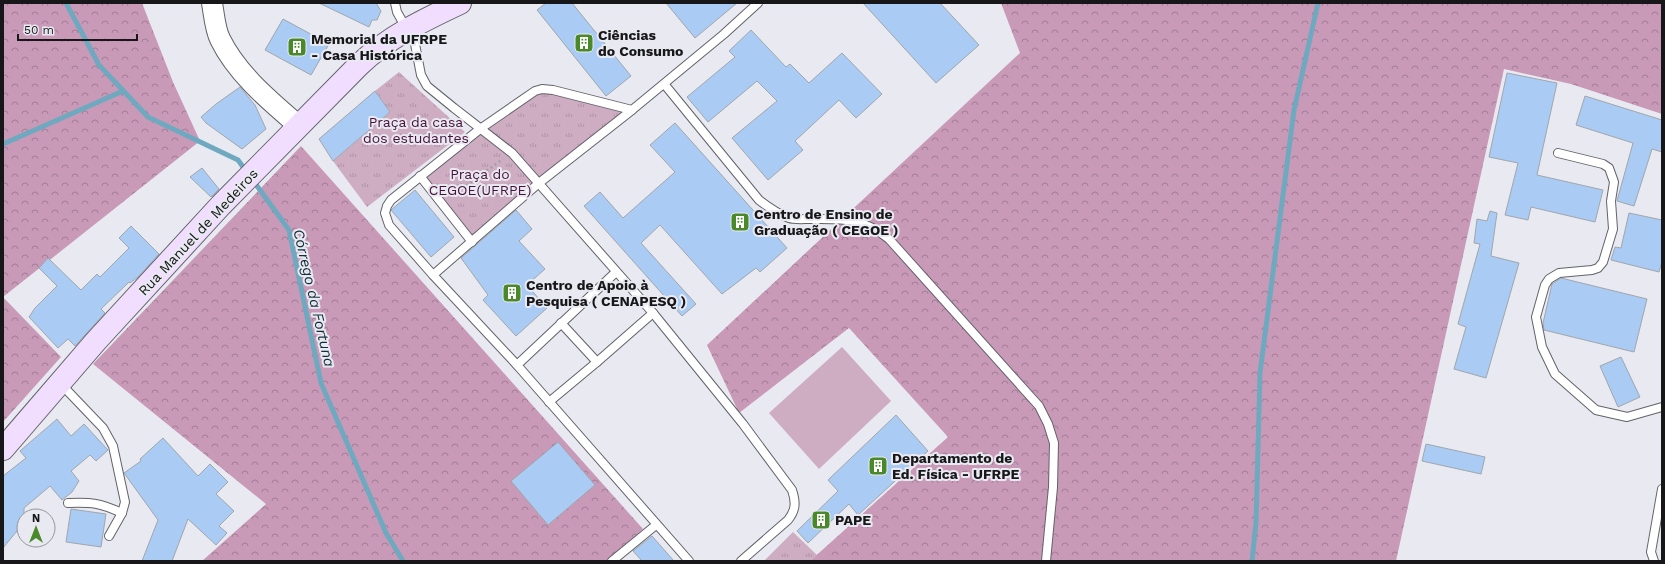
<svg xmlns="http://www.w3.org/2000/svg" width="1665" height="564" viewBox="0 0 1665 564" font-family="'Work Sans',sans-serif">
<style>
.grass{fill:url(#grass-tufts)}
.forest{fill:url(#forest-crowns)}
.pitch{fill:#ceacc2}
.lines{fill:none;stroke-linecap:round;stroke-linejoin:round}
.stream{stroke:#6fa9bf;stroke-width:5}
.building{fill:#a9cbf4;stroke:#a1a6ac}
.service-casing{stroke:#626269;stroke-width:10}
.tertiary-casing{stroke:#626269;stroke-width:22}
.secondary-casing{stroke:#626269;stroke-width:24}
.path{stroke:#a1a1a7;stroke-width:2.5;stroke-dasharray:2 3;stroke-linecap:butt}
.service{stroke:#fff;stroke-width:8}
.tertiary{stroke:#fff;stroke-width:20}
.secondary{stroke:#f1defe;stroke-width:22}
.labels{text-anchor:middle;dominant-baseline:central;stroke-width:4;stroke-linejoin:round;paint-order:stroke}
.poi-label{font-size:14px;font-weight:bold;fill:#17171a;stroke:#e9e9f1;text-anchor:start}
.park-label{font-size:14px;fill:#48113a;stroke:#e9e9f1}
.street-label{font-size:14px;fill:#17171a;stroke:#e9e9f1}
.water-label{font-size:15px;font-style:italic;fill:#112e38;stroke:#e9e9f1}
</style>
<defs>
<pattern id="grass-tufts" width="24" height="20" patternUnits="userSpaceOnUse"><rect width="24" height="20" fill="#ceacc2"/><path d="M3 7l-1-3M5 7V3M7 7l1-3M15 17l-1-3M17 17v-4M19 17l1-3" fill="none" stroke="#b093a6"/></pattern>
<pattern id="forest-crowns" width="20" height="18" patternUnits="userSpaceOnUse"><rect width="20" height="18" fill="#c99ab8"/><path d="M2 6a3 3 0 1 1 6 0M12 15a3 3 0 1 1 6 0" fill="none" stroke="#a27d95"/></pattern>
</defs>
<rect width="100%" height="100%" fill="#e9e9f1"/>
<!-- grass -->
<g class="grass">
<polygon points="399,72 465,132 367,207 333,161 390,112 375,91"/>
<polygon points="542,85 631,112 472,238 423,177"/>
<polygon points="793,532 817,555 810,561 767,561 765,560"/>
</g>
<!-- forest -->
<g class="forest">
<polygon points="3,3 142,3 173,82 200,141 3,297 61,357 3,422"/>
<polygon points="1001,3 1662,3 1662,114 1571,84 1504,69 1396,561 810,561 948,437 849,328 739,413 707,345 1020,53"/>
<polygon points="301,146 643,529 607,561 202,561 266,504 93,364"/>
</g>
<!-- pitch -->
<polygon class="pitch" points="842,347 891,401 819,469 769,413"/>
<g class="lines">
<!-- stream -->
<g class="stream">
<polyline points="66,3 99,65 148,117 238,160 246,171"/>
<polyline points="3,144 123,91"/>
<polyline points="252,179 289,230 321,383 386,533 403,561"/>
<polyline points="1252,561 1256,523 1260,373 1294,110 1318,3"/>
</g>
</g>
<!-- building -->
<g class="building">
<polygon points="319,3 376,3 381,11 377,20 372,20 369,27"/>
<polygon points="546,3 572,3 631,76 606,96 537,10"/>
<polygon points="666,3 737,3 695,38"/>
<polygon points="863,3 940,3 979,45 936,83"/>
<polygon points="283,19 329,44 311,75 265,50"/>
<polygon points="751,30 786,67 790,64 809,83 842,53 882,94 856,118 839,100 795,141 803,150 768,180 732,138 777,101 757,81 708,122 687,97 735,57 729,51"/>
<polygon points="1507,73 1557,83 1537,175 1603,190 1595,222 1531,207 1528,220 1505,215 1518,163 1489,157"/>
<polygon points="240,87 255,105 266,129 242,149 206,123 201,117 216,104"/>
<polygon points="375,91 390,112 333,161 319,139"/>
<polygon points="1585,96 1662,120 1662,152 1652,149 1634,206 1617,201 1633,143 1576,125"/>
<polygon points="675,123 787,248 760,272 756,268 722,294 660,225 641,243 696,304 682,316 584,206 600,192 623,218 675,172 650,145"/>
<polygon points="202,168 219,189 211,197 190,177"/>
<polygon points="415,190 454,237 431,257 391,210"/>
<polygon points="516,210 532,229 519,241 545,269 527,285 547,308 516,336 483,300 488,295 461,258"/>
<polygon points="1490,211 1497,213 1491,256 1519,263 1486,378 1454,369 1466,327 1458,324 1480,244 1474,243 1477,219 1487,221"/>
<polygon points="1629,213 1662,220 1662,262 1659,272 1611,260 1615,247 1621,248"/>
<polygon points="131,226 159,254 138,277 130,283 129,282 101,309 105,313 75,346 68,339 58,348 29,317 35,308 57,286 39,268 48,258 81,290 97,274 100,277 129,248 119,238"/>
<polygon points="1561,278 1647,299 1634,352 1544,330 1543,323 1552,284"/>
<polygon points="1621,357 1640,397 1618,407 1600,366"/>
<polygon points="896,415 928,451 858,515 849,504 808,543 797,531 838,491 828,480"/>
<polygon points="57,419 71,436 84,424 108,450 96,461 90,455 71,471 79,481 72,492 62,500 50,486 24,508 24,536 17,531 3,548 3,476 26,458 20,451"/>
<polygon points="163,438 198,476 210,464 228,482 216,494 234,511 219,526 227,533 216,545 188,519 172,561 142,561 158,520 124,473 141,461 140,459"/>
<polygon points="558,442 595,485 548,525 511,481"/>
<polygon points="1426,444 1485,457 1481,474 1422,461"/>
<polygon points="71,509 106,514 101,547 66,542"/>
<polygon points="652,536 674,561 642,561 633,551"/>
</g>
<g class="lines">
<defs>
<g id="service">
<path d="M395,3L397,12L415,44L421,75L427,86L454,108L512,153L653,313L743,424L792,490C796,502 796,510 788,520L741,561"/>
<path d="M665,85L759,200C768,207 778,214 789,218C795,220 804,219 810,219C844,219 862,217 889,239L1039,406L1048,424L1054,443L1053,487L1046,561"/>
<polyline points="1558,153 1603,164 1609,168 1614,182 1611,201 1613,229 1603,262 1598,268 1592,270 1559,273 1549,279 1545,285 1536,317 1542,347 1555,374 1596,410 1627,417 1662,407"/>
<polyline points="420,176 472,242"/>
<polyline points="616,272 517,365 689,561"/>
<polyline points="433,275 539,183 632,110"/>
<polyline points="561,323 597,362"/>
<polyline points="517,365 433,275 389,225 385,213 387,206 391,200 480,129 535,91 542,89 553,90 632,110 724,34 758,3"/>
<polyline points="60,383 103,428 113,446 125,502 122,513 109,536"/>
<polyline points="549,402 597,362 653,313"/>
<path d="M68,503C92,502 100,503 122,513"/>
<polyline points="612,561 656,525"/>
<polyline points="1654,561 1651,552 1662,489"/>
</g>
<path id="tertiary" d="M212,3C214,14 215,29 220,39C237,74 270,101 299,126"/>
<path id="secondary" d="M3,449L96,341L221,205L359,65C388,37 424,20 460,3"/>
</defs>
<!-- service casing -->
<use href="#service" class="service-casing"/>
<!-- tertiary casing -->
<use href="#tertiary" class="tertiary-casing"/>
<!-- secondary casing -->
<use href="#secondary" class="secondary-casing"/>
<!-- path -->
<polyline class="path" points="450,197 503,159"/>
<!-- service -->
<use href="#service" class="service"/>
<!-- tertiary -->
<use href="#tertiary" class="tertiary"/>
<!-- secondary -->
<use href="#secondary" class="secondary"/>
</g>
<!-- icons -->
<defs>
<symbol id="building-square" viewBox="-11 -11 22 22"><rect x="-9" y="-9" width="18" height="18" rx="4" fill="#4a892a" stroke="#e9e9f1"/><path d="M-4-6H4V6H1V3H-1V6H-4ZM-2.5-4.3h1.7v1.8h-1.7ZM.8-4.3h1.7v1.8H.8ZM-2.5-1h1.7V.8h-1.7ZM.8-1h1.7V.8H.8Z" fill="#fff"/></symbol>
</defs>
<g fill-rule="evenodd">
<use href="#building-square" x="573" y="32" width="22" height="22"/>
<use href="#building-square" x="286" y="36" width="22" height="22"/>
<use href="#building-square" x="729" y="211" width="22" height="22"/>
<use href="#building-square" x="501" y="282" width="22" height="22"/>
<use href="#building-square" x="867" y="455" width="22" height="22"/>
<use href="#building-square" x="810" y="509" width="22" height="22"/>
</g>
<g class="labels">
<!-- poi labels -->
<g class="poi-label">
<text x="598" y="35">Ciências<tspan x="598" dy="16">do Consumo</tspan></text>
<text x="311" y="39">Memorial da UFRPE<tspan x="311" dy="16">- Casa Histórica</tspan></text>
<text x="754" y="214">Centro de Ensino de<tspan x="754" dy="16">Graduação ( CEGOE )</tspan></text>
<text x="526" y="285">Centro de Apoio à<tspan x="526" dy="16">Pesquisa ( CENAPESQ )</tspan></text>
<text x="892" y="458">Departamento de<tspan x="892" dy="16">Ed. Física - UFRPE</tspan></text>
<text x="835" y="520">PAPE</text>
</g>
<!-- park labels -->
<g class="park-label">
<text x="416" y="122">Praça da casa<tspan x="416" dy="16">dos estudantes</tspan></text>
<text x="480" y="174">Praça do<tspan x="480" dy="16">CEGOE(UFRPE)</tspan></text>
</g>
<!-- street labels -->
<g class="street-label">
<text transform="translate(198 232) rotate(-47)">Rua Manuel de Medeiros</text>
</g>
<!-- water labels -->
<g class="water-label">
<text transform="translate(314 298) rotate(77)">Córrego da Fortuna</text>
</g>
</g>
<!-- border -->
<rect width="1665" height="564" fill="none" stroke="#17171a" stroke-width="8"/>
<!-- north arrow -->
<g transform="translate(36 528)"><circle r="19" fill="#e9e9f1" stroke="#95959b"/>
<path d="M0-3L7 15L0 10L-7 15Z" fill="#4a892a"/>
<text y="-6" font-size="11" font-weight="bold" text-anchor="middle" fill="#17171a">N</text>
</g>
<!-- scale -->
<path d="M18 34v6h119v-6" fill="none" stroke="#17171a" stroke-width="2"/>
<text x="24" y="34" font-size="12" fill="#17171a" stroke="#e9e9f1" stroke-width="3" paint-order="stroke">50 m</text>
</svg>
